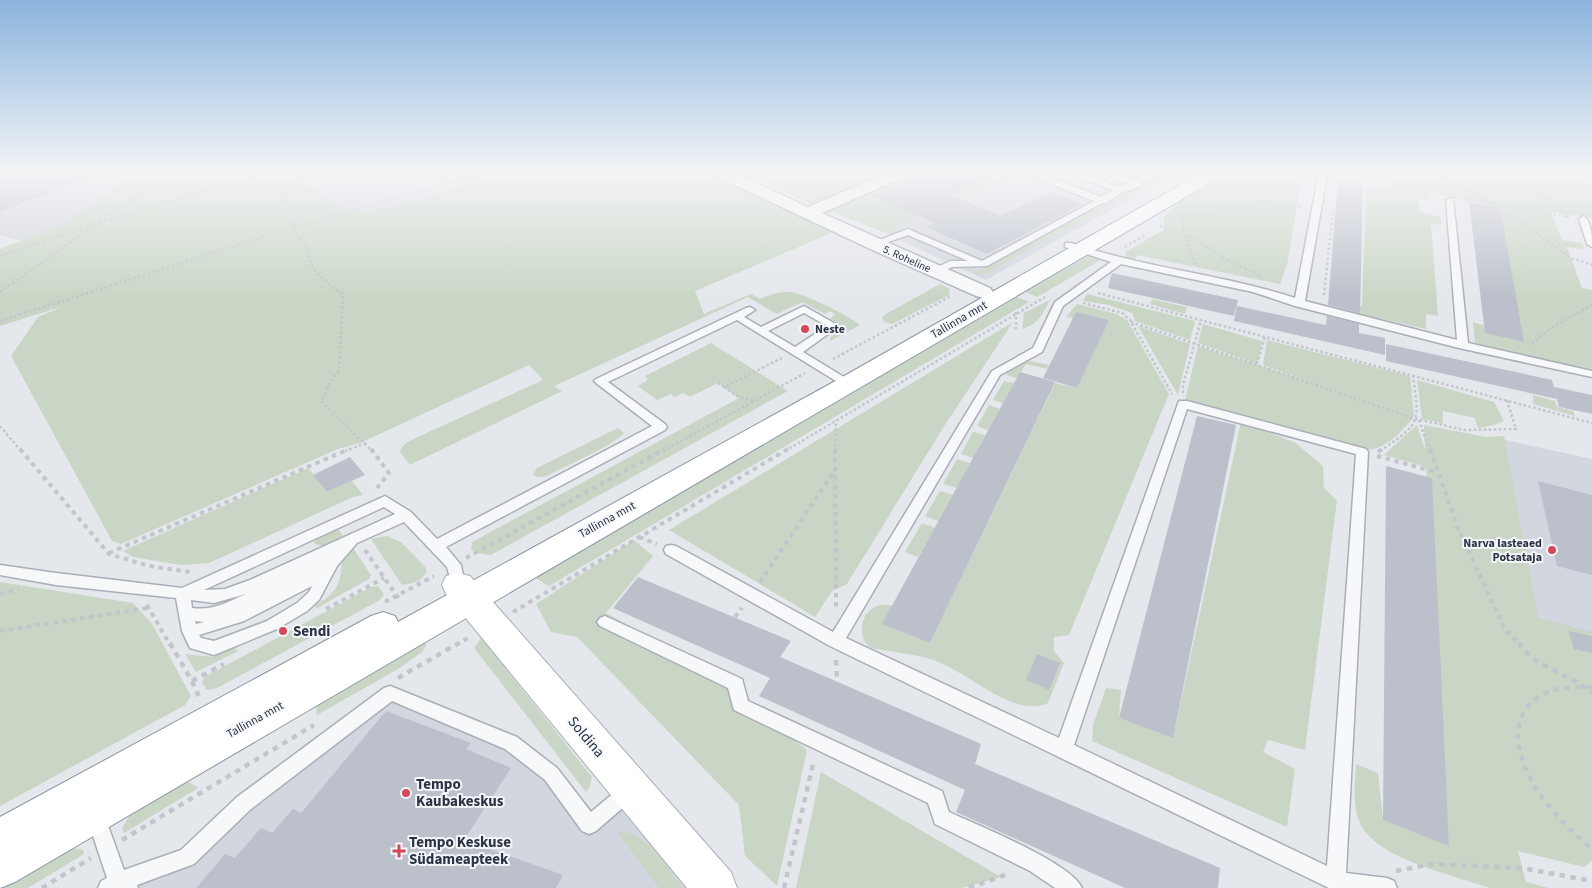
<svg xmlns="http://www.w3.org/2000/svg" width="1592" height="888" viewBox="0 0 1592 888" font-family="'Source Sans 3',sans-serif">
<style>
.built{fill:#d2d6de}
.green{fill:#c9d6c5}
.building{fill:#bbc0ca}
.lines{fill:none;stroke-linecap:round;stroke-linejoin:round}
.lane-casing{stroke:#a9aeb7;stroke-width:3}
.street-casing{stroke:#a9aeb7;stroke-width:3}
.secondary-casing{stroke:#a9aeb7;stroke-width:2}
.highway-casing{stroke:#8b94a3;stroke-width:2}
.path-far2{stroke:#c2c5cb;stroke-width:2.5;stroke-dasharray:2.5 2.5;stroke-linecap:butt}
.path-far1{stroke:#c2c5cb;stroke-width:4;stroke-dasharray:4.5 4.5;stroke-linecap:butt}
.path{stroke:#c2c5cb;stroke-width:4.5;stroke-dasharray:5.5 5.5;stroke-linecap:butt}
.lane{fill:#f7f8fa;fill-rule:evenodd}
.street{fill:#f7f8fa;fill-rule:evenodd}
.secondary{fill:#fff;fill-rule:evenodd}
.highway{fill:#fff;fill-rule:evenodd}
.poi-dot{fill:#d1495b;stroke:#f4f6f9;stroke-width:2}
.labels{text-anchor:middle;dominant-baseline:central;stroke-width:4;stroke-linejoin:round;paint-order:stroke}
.far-street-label{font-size:11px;fill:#2b3445;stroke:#f4f6f9}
.street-label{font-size:12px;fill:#2b3445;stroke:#f4f6f9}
.poi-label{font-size:12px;font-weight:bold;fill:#2b3445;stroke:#f4f6f9;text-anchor:start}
.near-poi-label{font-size:15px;font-weight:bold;fill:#2b3445;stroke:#f4f6f9;text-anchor:start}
.near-street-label{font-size:15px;fill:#2b3445;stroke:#f4f6f9}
</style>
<rect width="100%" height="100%" fill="#e4e7ec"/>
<!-- built -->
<g class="built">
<polygon points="0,173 133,173 64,223 21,241 0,235"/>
<polygon points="289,173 496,173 431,195 353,215"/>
<polygon points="1000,173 1177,173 986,280 950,264 886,233 1005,179"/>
<polygon points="1496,438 1592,459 1592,655 1525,641"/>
<polygon points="390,693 511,743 589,824 630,790 715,888 128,888 187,857"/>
</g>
<!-- green -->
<g class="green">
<path d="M133,173H289L353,215L431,195L496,173H711L836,231L695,291L704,314L751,294L760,299C770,295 779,291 790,292C805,294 848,315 860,325L830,341V338L841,328V325L830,319L835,314L830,311L825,314L802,302L777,314L748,297L554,386L562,391L410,465L400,452L402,447L407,442L543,380L529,365L360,443L338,449L121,544L112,541L11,356L38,317L64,306L0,326V249L64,223Z"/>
<polygon points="742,173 1038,173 1022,180 1013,177 886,233 811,204"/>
<polygon points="1230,173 1303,173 1287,265 1280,284 1137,255 1135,261 1126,257 1126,252 1163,230 1164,217 1180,202"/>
<path d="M1390,173H1549C1564,176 1577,181 1592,184V218L1551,212L1562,240L1581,243L1585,249L1567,247L1582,288L1592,290V369L1561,365L1475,343L1473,322L1483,325L1486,333L1523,342L1500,207L1429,193V201L1418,199L1420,212L1441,217V225L1431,224L1438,316L1426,314V329L1342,310L1343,302L1362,306L1366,186L1389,190Z"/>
<polygon points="1139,187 1138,190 986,274 981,275 962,267 977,271 1122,193"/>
<polygon points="1088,256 1100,260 1099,261 1037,297 1026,292"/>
<polygon points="940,284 950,289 949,295 892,324 884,322 882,318 886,314"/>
<polygon points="1087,294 1195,321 1190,340 1135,321 1132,313 1109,305 1083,301"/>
<polygon points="1017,297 1029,302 549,586 532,576"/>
<polygon points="1152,299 1187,307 1185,314 1150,304"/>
<path d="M1050,300C1043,314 1038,324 1022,329L1024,313Z"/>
<path d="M1077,304L1116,314L1127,320L1169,394L1069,635L1054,637V651L1064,663L1048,703C1014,719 968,672 936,661C916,654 892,652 871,648C856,638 860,612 877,606C881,604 888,605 893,605L883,624L930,643L1055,383L1077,388L1073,318L1066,317Z"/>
<polygon points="1013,322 943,428 847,584 832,591 815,617 669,530"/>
<polygon points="1203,324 1262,341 1257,364 1198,343"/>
<polygon points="1138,326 1190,344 1178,395"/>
<path d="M1267,340L1410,376L1414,416L1410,417L1413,418C1397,436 1390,446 1365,451L1185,400L1198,346L1316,384L1263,365Z"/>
<polygon points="711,343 788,391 491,555 482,554 471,550 472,542 739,398 718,383 690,397 683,393 675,397 671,394 657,400 638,386 648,380 645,376"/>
<polygon points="1031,361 1049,365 1047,369 1026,364 1017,378 1006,375 1015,365"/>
<polygon points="1417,380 1494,402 1504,421 1494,425 1478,428 1475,418 1443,411 1443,423 1422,419"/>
<polygon points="1004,381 1014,383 1003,403 993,400"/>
<polygon points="1533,395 1555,401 1557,407 1573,411 1575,416 1533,404"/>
<polygon points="989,405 1000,409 988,430 977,426"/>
<polygon points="1241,422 1296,443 1323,466 1324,488 1337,500 1305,750 1268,740 1263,752 1295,769 1287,827 1092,741 1093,725 1106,688 1121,690 1119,718 1173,738"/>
<path d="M1417,425L1425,450L1424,425L1486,437L1504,436L1538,618L1592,632V860L1584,867L1518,851L1526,882L1549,888H1491L1483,886C1447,873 1379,859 1361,825C1352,807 1355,783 1356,764L1378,773L1383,820L1449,845L1426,467L1384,455Z"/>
<path d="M618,428L624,433C618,443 558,470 544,477H537L533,474L537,468Z"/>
<polygon points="973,432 985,435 973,458 961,454"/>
<polygon points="957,459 970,463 957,488 943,484"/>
<polygon points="308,468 327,492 352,481 363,495 353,497 209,563 181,565 133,557 123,551"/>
<polygon points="940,491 953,495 938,521 925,516"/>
<polygon points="922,523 935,528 918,557 905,552"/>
<polygon points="338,528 343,536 322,546 315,544 314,539"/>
<path d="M387,536L401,542L425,567L427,571C421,582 414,583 402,585L371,539Z"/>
<polygon points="634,540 653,556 606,613 710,671 807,750 777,886 745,856 739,805 577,637 551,632 536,604"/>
<path d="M353,548L371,575L369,579L317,608L314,606C323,601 334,594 338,584C345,567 336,562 353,548Z"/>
<polygon points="0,582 133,603 152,624 191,696 185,705 0,806"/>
<polygon points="378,586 384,594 380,600 217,688 209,690 206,689 202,682 205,677 371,587"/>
<polygon points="481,638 592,777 590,786 586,792 474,648"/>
<polygon points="426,641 426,646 422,652 398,669 317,715 316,700"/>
<polygon points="234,647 238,651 196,672 185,654 212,657"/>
<polygon points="821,772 1001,877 962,888 796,888"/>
<polygon points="186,780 198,788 124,833 122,828 132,812"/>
<path d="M625,832C652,839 666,867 682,888H659L618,833Z"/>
<polygon points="73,848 83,850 84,854 28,888 1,888 48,859"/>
</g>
<!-- building -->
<g class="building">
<polygon points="0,173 96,173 96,174 0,212"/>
<polygon points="925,173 998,173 949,195 1001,216 1050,192 1082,204 987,254 926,227 935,223 872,196"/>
<polygon points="1338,179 1363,183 1360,313 1328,305"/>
<polygon points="1469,202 1500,207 1524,342 1485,333"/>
<polygon points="1112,273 1238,300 1234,316 1108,288"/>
<polygon points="1237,306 1326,325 1327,316 1359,324 1359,333 1385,338 1385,355 1234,321"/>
<polygon points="1076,312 1109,320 1077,388 1043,378"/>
<polygon points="1386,344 1552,380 1557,399 1386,361"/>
<polygon points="1020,372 1055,382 930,643 882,624"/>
<polygon points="1554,387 1592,395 1592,414 1559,407"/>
<polygon points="1197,416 1236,425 1173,738 1119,718"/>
<polygon points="350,457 365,475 327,492 313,475"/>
<polygon points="1386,466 1432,478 1449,846 1383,820"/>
<polygon points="1538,481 1592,495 1592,575 1557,566"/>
<polygon points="638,577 791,641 780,657 981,744 975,764 1220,868 1218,888 1125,888 956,812 965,790 759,696 770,678 613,608"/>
<polygon points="1568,631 1592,636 1592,653 1574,649"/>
<polygon points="1037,654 1060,663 1049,690 1026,680"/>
<polygon points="386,711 471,743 466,749 511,768 464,840 563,875 556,888 196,888 225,854 235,858 261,828 272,833 293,809 301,813"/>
</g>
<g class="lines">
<defs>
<g id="lane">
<polygon points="1067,173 1079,173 1120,187 1128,183 1103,173 1115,173 1135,180 1152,173 1163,173 1142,183 1141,186 1123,192 1106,203 1102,203 987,266 952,267 935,275 930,272 932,270 950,261 968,261 908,235 874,247 869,244 908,229 982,261 1094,201 1041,180 1041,176 1047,176 1101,197 1113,190"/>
<path d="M1319,173H1330L1327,175L1305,301L1457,340L1446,200L1453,198L1468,343L1592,371V377L1459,348L1295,306L1253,292L1121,264L1063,306L1042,352L1000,375L846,638L1059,738L1179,401H1187L1366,449L1368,452L1346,873L1387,878L1394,881L1397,888H1329L830,646L666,554L664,550L666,546L671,545L676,546L833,632L992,371L1033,348L1055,302L1111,262L1065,247V243H1071C1144,268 1222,274 1295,298ZM1187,409L1356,454L1327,866L1074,745Z"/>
<path d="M1583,216C1592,221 1592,237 1592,247L1587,244L1579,219Z"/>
<path d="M804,306L839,326L803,352L852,382L854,384L852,386H844L737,320L608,382L665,424L667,427L665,430L446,547L461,565L465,585L463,589L458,591L453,589L447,567L404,522L357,543L337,566L319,600L307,611L277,629L214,655L190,648L182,631L176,598L56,585L0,575V565L56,573L182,588L385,496L411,512L437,539L652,426L596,383L594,381L596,379L746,308L750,307L755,310L744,317L761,327ZM804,313L827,326L795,347L768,331ZM384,507L395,514L250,580L225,589L204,590ZM312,586L309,592L297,603L267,621L214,641L201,638L199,635L244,621ZM246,594C227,602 213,611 192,608L191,600L214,603ZM195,621L204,622L196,624Z"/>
<path d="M605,616L742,679L748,701L942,791L949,812C977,825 1072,863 1082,888H1055L1030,871L935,824L928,803L734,710L728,688L600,626L597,622L600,618Z"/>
<polygon points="390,686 517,737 557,768 591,812 622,786 628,783 634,786 637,792 634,798 596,831 589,834 582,831 545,780 505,749 392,701 251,809 194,864 137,885 138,888 98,888 101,881 107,878 86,815 88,809 95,806 102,809 124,870 181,850 237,797 384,688"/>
</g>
<polygon id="street" points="714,173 735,173 808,207 887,173 909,173 907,176 822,213 990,288 993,292 990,296 983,298 976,296 868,248 716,176"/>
<polygon id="secondary" points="458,573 470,576 731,872 737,888 687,888 446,594 442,585 446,576"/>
<polygon id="highway" points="1201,173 1223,173 1220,177 15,882 0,888 0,817 371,616 383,612 395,616 398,622 839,379"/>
</defs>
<!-- lane casing -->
<use href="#lane" class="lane-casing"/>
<!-- street casing -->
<use href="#street" class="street-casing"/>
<!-- secondary casing -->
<use href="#secondary" class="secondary-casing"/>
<!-- highway casing -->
<use href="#highway" class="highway-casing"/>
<!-- path-far2 -->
<g class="path-far2">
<path d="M301,173L283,192L282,196L289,207L296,209L300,216L293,224C294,233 297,233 302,240C307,247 308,258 312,266C316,275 334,287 343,295L339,371L331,380L322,402L372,451"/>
<polyline points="807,173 825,190"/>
<polyline points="1412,173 1436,201"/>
<polyline points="1431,173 1496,205 1571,258 1592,265"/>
<polyline points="1559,173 1576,176 1592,182"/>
<polyline points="1338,178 1360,182 1360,173"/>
<polyline points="1228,186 1248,173"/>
<polyline points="189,195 213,173"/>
<polyline points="1462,199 1493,204"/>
<polyline points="1499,205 1568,217 1520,173"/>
<polyline points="1180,214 1207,215 1258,203 1303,206"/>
<polyline points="1183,215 1183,233 1196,264"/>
<polyline points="100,221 166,173"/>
<polyline points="1160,226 1196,239 1223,258 1262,276"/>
<polyline points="1125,247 1147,234"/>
<polyline points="0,256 98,223 266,173"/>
<polyline points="0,292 95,225"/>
<polyline points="1098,293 1592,423"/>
<polyline points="1324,295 1333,210"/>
<polyline points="1083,303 1122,313 1130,320 1172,394"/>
<polyline points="1016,312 1016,331"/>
<polyline points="0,321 294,227 487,173"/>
<polyline points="1131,322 1413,418 1464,430 1516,429 1507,400"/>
<polyline points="1527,344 1531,344 1551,328 1592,305"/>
<polyline points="833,359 951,296"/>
<polyline points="1257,364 1265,336"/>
<polyline points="718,383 724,387"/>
<polyline points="1183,393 1183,385 1201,320"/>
<polyline points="753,401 737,396 724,387 782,358"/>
<polyline points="1419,420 1430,451"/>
<polyline points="0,426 21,451"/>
<polyline points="345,451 366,443"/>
<polyline points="663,451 805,373"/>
<polyline points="785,451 1045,297"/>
<polyline points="835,451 836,420"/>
<path d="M1380,451C1422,422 1419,424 1413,375"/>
</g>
<!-- path-far1 -->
<g class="path-far1">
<polyline points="20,449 109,554 149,566 190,572"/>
<polyline points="371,449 389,473 377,488"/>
<polyline points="835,449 836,607"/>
<polyline points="1430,449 1458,528 1504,628 1520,645"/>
<polyline points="1378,452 1382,449"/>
<polyline points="1377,456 1436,472"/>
<polyline points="639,537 657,544"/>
<polyline points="365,550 401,602"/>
<polyline points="109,553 349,449"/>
<polyline points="466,558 665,449"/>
<polyline points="760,582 833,473"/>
<polyline points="0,594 19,589"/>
<polyline points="385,602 434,576"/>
<polyline points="147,605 170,645"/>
<polyline points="326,609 384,578"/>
<polyline points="513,612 788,449"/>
<polyline points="735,617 742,608"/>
<polyline points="0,631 148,608"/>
<polyline points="456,645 468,638"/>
</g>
<!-- path -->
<g class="path">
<polyline points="170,643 192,681 199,697"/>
<polyline points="1518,643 1533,659 1583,686 1592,693"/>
<polyline points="836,660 837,681"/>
<polyline points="398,678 459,643"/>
<polyline points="192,681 224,664"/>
<path d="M1592,687C1520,682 1500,728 1535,787C1550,811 1571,831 1592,849"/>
<polyline points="122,840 314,725"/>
<polyline points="1396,871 1431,864 1522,868 1592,881"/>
<polyline points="42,888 91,858"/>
<polyline points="784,888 814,760"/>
<polyline points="969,888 1010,873"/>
</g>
<!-- lane -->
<use href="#lane" class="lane"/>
<!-- street -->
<use href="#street" class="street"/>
<!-- secondary -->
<use href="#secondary" class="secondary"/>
<!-- highway -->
<use href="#highway" class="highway"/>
</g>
<!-- sky -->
<linearGradient id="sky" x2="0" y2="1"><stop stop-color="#8bb4dd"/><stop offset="0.58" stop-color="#f3f4f6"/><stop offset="1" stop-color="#f3f4f6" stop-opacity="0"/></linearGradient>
<rect width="1592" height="297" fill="url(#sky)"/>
<!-- markers -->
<g class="poi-dot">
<circle cx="805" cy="329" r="5"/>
<circle cx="1552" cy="550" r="5"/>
<circle cx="283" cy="631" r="5"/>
<circle cx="406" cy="793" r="5"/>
<path d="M396.5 843.5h5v5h5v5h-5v5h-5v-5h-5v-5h5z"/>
</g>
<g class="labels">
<!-- far-street labels -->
<g class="far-street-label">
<text transform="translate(907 259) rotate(24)">5. Roheline</text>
</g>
<!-- street labels -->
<g class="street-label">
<text transform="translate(959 320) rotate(-30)">Tallinna mnt</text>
<text transform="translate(607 520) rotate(-29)">Tallinna mnt</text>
<text transform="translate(255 720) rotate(-29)">Tallinna mnt</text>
</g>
<!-- poi labels -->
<g class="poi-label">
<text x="815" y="329">Neste</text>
<text x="1542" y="543" text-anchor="end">Narva lasteaed<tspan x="1542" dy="14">Potsataja</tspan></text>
</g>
<!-- near-poi labels -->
<g class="near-poi-label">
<text x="293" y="631">Sendi</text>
<text x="416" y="784">Tempo<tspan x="416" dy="17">Kaubakeskus</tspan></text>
<text x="409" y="842">Tempo Keskuse<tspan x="409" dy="17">Südameapteek</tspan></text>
</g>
<!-- near-street labels -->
<g class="near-street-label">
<text transform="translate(586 737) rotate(50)">Soldina</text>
</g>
</g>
</svg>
